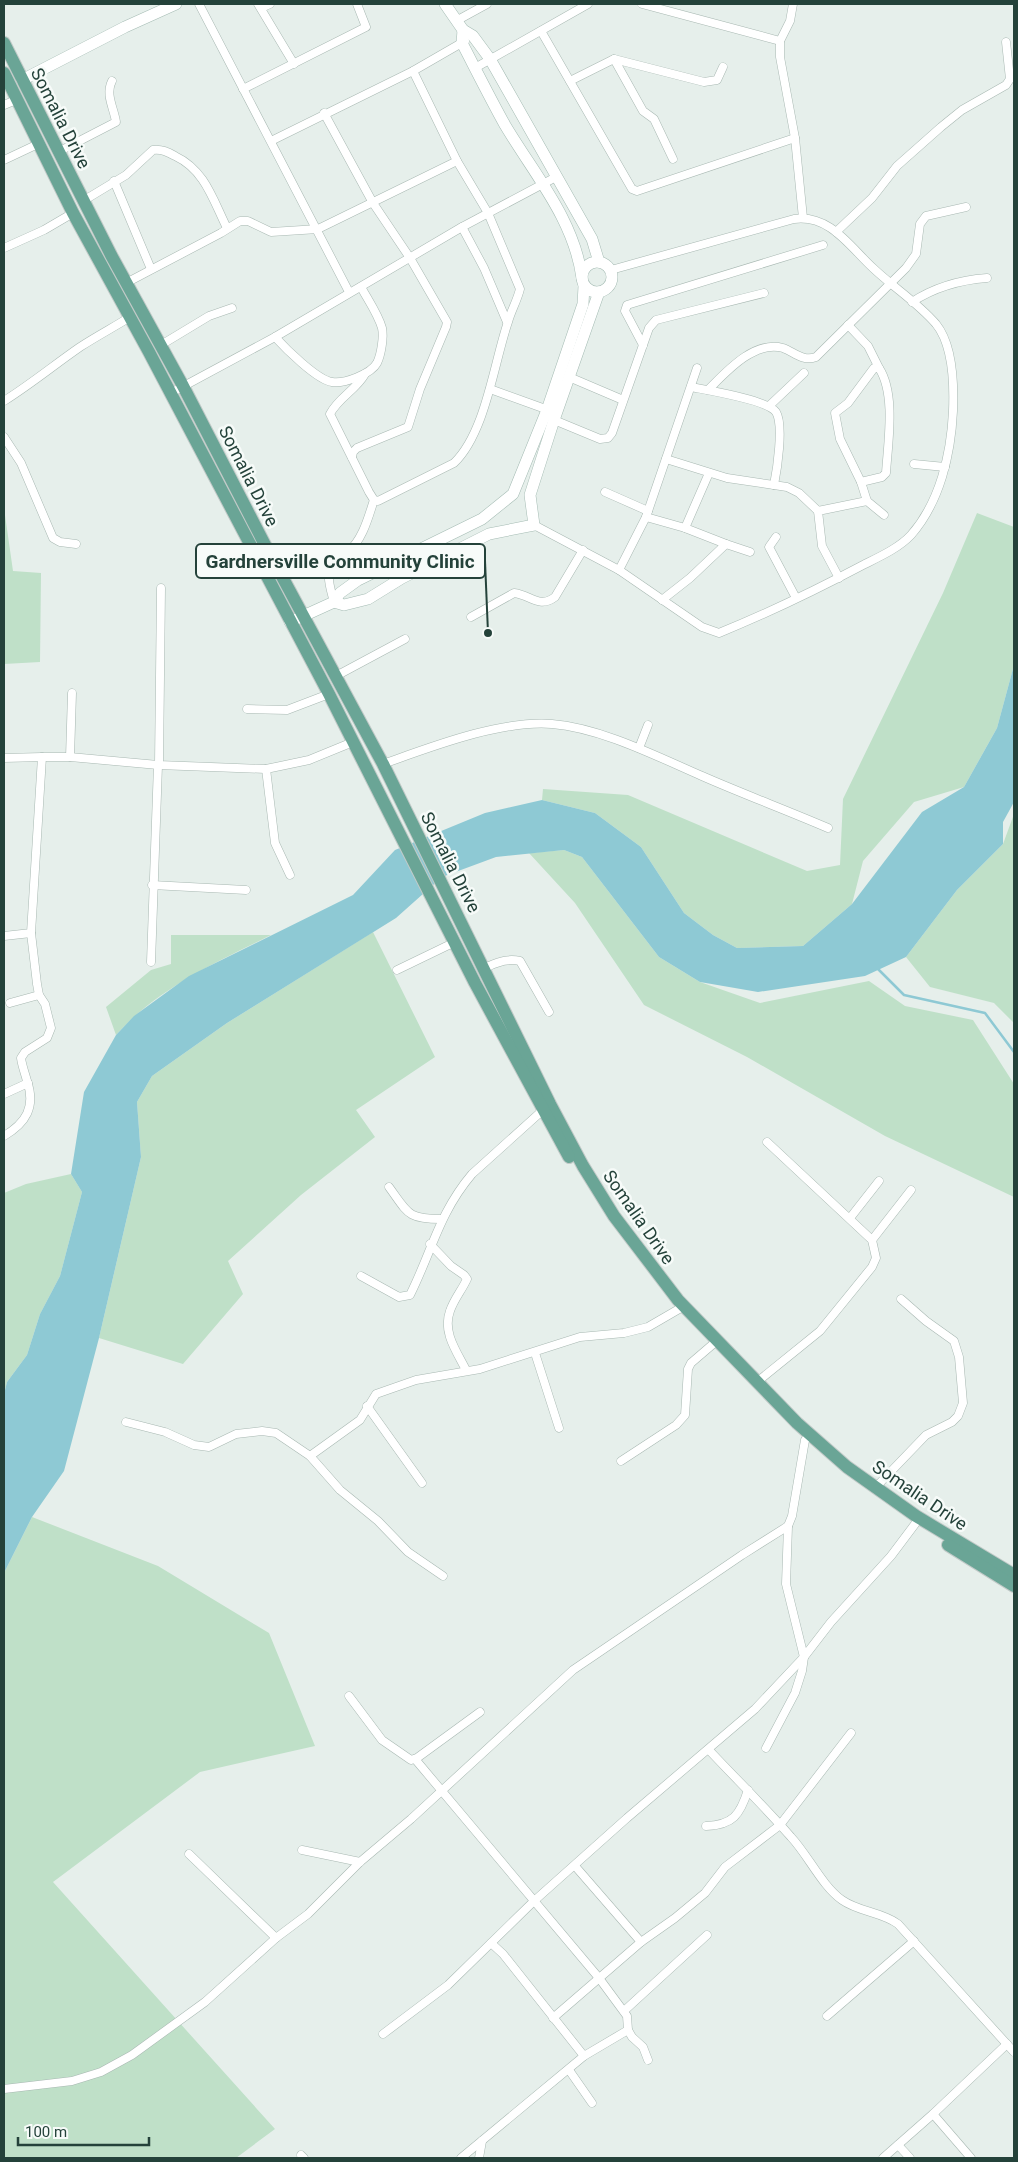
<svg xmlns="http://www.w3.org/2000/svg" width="1018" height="2162" viewBox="0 0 1018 2162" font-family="Roboto,sans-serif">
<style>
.green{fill:#bfe0c8}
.water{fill:#8ec9d4}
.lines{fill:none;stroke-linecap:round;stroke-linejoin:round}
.stream{stroke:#8ec9d4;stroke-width:2.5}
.street-casing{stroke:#a8b8b2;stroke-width:9}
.secondary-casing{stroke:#a4bbb3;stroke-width:12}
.primary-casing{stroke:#c2cac8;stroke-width:14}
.street{stroke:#fff;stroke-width:8}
.secondary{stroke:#fff;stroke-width:11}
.primary{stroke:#6aa596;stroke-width:12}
.labels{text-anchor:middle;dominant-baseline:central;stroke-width:5;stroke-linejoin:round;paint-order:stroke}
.street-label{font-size:18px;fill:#24423a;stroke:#f7fbf9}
.leader{fill:none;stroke:#24423a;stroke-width:2}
.callout-dot{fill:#24423a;stroke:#f7fbf9;stroke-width:2}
.callout{fill:#f7fbf9;stroke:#24423a;stroke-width:2}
.callout-label{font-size:19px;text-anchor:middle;font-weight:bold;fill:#24423a}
</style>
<rect width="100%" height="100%" fill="#e6efeb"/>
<!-- green -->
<g class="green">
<polygon points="4,508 13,571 41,573 40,662 4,664"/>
<polygon points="977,513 1014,527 1014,665 997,728 964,787 914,802 863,861 852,904 803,946 737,948 713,935 684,913 641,847 595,813 542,800 543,789 628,795 807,871 840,865 843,799 943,593"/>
<polygon points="1014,814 1014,1023 994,1003 930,987 906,957 957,890 1003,844"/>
<polygon points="564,850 582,857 659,957 700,982 760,1003 869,981 905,1006 973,1020 1014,1084 1014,1197 885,1136 747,1057 644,1005 575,903 529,853"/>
<polygon points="373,932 435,1057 356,1110 375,1137 301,1195 228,1261 243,1294 183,1364 99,1338 141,1157 137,1102 152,1076 227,1023"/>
<path d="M171,935H271C215,963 158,988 116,1035L106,1007L151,970L171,964Z"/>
<polygon points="71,1174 82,1192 60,1276 40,1314 27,1355 7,1382 4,1394 4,1193 26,1184"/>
<polygon points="32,1517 158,1566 269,1633 315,1746 200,1772 53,1882 275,2129 236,2158 4,2158 4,1573"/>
</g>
<!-- water -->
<polygon class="water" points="1014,665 1014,802 1003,822 1003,844 957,890 906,957 865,976 758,992 700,982 659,957 582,857 564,850 496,857 442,877 396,918 227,1023 152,1076 137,1102 141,1157 99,1338 64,1471 32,1517 4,1573 4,1394 7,1382 27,1355 40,1314 60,1276 82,1192 71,1174 84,1092 116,1035 134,1016 189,976 353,895 395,850 485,813 542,800 595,813 641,847 684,913 713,935 737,948 803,946 852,904 922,812 964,787 997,728"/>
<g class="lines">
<!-- stream -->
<polyline class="stream" points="878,969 904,995 985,1013 1014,1052"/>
<defs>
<g id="street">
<polyline points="199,4 349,292"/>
<polyline points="258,4 294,64"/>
<polyline points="642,4 780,41"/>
<polyline points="793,4 790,21 780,41 780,57 795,138 803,218"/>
<polyline points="261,8 270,4"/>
<polyline points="456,21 487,4"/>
<polyline points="541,31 632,189 637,191 795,138"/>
<polyline points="614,59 643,111 654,119 673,159"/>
<polyline points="475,68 588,4"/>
<polyline points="570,81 614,59 704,82 717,80 723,67"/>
<polyline points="243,89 366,27 357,4"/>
<polyline points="4,105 16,100"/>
<polyline points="324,113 373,203 410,258 447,322 446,327 420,389 408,427 357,448 353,452 352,457"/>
<polyline points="271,141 413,71 465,41"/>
<path d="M58,152L116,122C114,108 105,95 112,81"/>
<polyline points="4,160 38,144"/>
<polyline points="114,181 151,269"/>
<path d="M83,201L126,175L153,150C162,149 168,152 175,156C205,170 213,200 227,228"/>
<polyline points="462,227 484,268 507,322"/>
<polyline points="836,232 872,198 897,166 941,127 962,110 1006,85 1010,79 1006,42"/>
<polyline points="4,248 44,230 73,213"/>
<polyline points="126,283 221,233 240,221 248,221 271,232 318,229 457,161"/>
<path d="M912,302C935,287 960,280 987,278"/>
<polyline points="848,325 868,346 879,368"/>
<path d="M275,337C285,348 317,380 332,382C344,384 371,374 377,363C381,355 384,337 382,328C378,314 368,300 361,287"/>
<polyline points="161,345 209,316 232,308"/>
<polyline points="643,345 625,311 627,305 823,245"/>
<path d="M874,368H879C896,394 888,442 886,473L882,477L861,482L840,439L835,413L848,403Z"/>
<path d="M365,374C356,390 338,398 330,414L369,492L374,500L378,501L454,463C486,432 494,362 508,322C511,311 517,301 520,289L488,213L457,161L413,71"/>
<polyline points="569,377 623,400"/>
<path d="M691,387C706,390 768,400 776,412C784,425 777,470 774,485"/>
<polyline points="490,389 551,411"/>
<path d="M708,390C726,372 754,340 783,348C794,352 803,362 816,357L906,268L916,254L920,224L926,216L966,207"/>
<polyline points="171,393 275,337 462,227 556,177"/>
<path d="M4,401C31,384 54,365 80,347C97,336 114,327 130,317"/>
<polyline points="769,406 804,373"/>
<polyline points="554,420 600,439 608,438 612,433 649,328 656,320 764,293"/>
<polyline points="4,437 21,463 53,538 60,542 76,544"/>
<polyline points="666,459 727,478 787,487 799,493 818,511"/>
<polyline points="914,464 945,467"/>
<polyline points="861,482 867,501"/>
<polyline points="605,492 648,511"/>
<polyline points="646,517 685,528 726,544 690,578 662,600"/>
<path d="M534,525L619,570L702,627L719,633C768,613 816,590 863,565C879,557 899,548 911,535C940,502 951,454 953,411C954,386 953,345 936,324C918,303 893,287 873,268C850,247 830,214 794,219L611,270"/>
<polyline points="685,528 709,473"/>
<polyline points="776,537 769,547 796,598"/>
<polyline points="726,544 750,552"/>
<polyline points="619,570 646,517 697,368"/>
<polyline points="839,578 822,546 818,511 867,501 884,515"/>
<path d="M334,602C332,594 328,583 329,575C330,563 340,559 348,552C363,539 368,518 374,500"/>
<path d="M471,617L514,593C531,595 539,609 555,597L583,550"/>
<polyline points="336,676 405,639"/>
<polyline points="247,709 287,710 329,694"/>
<polyline points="639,748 648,725"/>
<polyline points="70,757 72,693"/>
<polyline points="4,758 42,757"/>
<path d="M383,764C431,747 500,720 552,724C601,728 656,756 702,776C743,794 786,810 828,828"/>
<polyline points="159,765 161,588"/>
<polyline points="266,769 275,843 290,875"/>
<polyline points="152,885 246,890"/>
<polyline points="4,936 31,933 42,757 70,757 158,765 266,769 309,760 353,742"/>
<polyline points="151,962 158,765"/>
<path d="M484,968C497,963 506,958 520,961L549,1012"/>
<polyline points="397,970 455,942"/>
<polyline points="10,1003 39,995"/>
<polyline points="4,1094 28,1083"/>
<path d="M4,1136C26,1123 36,1107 27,1081C25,1073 22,1066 21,1058L25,1052L47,1038L51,1028L45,1004L39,995L37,984L31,933"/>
<path d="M389,1187C408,1213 407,1219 441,1219"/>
<polyline points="850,1218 879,1181"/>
<polyline points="872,1240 911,1190"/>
<path d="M430,1244L451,1266L464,1275L467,1279C462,1290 454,1299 450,1311C442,1332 457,1352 466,1370"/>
<path d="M361,1276L399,1297L410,1295C432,1251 439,1213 472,1174L543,1110"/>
<polyline points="535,1353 559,1428"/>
<polyline points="757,1382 820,1331 872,1267 876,1258 872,1240 767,1142"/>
<polyline points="367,1406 422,1483"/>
<polyline points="126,1422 165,1432 194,1445 209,1447 236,1434 262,1431 276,1433 310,1456 340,1490 378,1521 408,1552 443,1576"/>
<polyline points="310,1456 360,1420 376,1394 416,1380 480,1369 580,1337 624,1333 648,1327 679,1309"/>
<polyline points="621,1461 676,1425 685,1415 688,1369 691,1363 712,1345"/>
<polyline points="876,1487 926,1435 952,1422 958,1416 963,1403 959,1357 954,1341 926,1321 901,1299"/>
<polyline points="349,1696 382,1740 411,1760 417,1758 480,1712"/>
<polyline points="766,1748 795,1693 802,1671 804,1657 786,1584 788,1526"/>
<path d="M709,1750C736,1779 765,1807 791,1837C808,1855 822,1886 842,1900C859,1912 882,1912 898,1924L1014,2052"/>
<polyline points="415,1759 599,1978 627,2016 628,2030 632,2037 643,2047 648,2060"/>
<path d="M706,1826C733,1825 740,1815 748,1790"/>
<polyline points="302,1850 360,1862"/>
<polyline points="189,1854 276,1938"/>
<polyline points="575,1866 641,1942"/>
<polyline points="624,2011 707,1935"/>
<polyline points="827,2016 914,1941"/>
<polyline points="553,2018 641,1942 675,1918 705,1893 725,1867 780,1825 851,1733"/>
<polyline points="383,2034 448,1985 534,1901 627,1818 755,1709 804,1657 831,1622 891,1556 915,1524"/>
<polyline points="584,2056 628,2030"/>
<polyline points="569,2070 592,2103"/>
<polyline points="4,2089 72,2081 101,2072 132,2055 205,2002 276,1938 308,1914 360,1862 411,1819 573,1670 742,1555 788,1526 792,1516 805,1440 811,1434"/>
<polyline points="933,2114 971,2158"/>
<polyline points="898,2145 910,2158"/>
<polyline points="301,2155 304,2158"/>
<polyline points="461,2158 584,2056 503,1954 491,1943"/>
<polyline points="479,2158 482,2141"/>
<polyline points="883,2158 933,2114 1007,2044"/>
</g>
<g id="secondary">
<polyline points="445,4 463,30 473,36 490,59 592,239 599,262"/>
<path d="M463,30L462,43C476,70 490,98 505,125C534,174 574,219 582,278"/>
<polyline points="22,80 125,27 176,4"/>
<circle cx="597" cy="277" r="15"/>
<polyline points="334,602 344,605 368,599 402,578 489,534 534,525 530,495 554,420 599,292"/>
<polyline points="290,622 334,602 340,593 358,580 482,519 513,494 547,410 583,304 584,286"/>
</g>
<g id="primary">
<polyline points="4,43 111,255 183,386 264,543 383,764 550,1104 583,1166 614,1216 678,1300 797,1423 847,1467 916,1516 1014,1575"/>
<polyline points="4,73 73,213 149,352 329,694 475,983 569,1157"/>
<polyline points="948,1545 1014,1586"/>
</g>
</defs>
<!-- street casing -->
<use href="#street" class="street-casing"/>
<!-- secondary casing -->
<use href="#secondary" class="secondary-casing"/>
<!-- primary casing -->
<use href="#primary" class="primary-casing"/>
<!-- street -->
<use href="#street" class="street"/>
<!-- secondary -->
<use href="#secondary" class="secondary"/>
<!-- primary -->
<use href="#primary" class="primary"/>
</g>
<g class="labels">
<!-- street labels -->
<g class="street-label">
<text transform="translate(61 118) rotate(63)">Somalia Drive</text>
<text transform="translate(249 476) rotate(63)">Somalia Drive</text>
<text transform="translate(451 862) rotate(63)">Somalia Drive</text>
<text transform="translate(639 1217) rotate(55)">Somalia Drive</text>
<text transform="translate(920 1495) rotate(34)">Somalia Drive</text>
</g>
</g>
<!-- callouts -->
<path class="leader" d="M488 633L485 561"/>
<circle class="callout-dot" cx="488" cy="633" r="5"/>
<rect class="callout" x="196" y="544" width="289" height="34" rx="5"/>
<g class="callout-label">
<text x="340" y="568">Gardnersville Community Clinic</text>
</g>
<!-- border -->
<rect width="1018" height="2162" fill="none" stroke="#24423a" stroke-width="10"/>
<!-- scale -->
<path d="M18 2137v8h131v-8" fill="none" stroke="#24423a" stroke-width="2.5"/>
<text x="25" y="2137" font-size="15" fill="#24423a" stroke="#f7fbf9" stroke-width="4" paint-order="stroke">100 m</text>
</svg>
